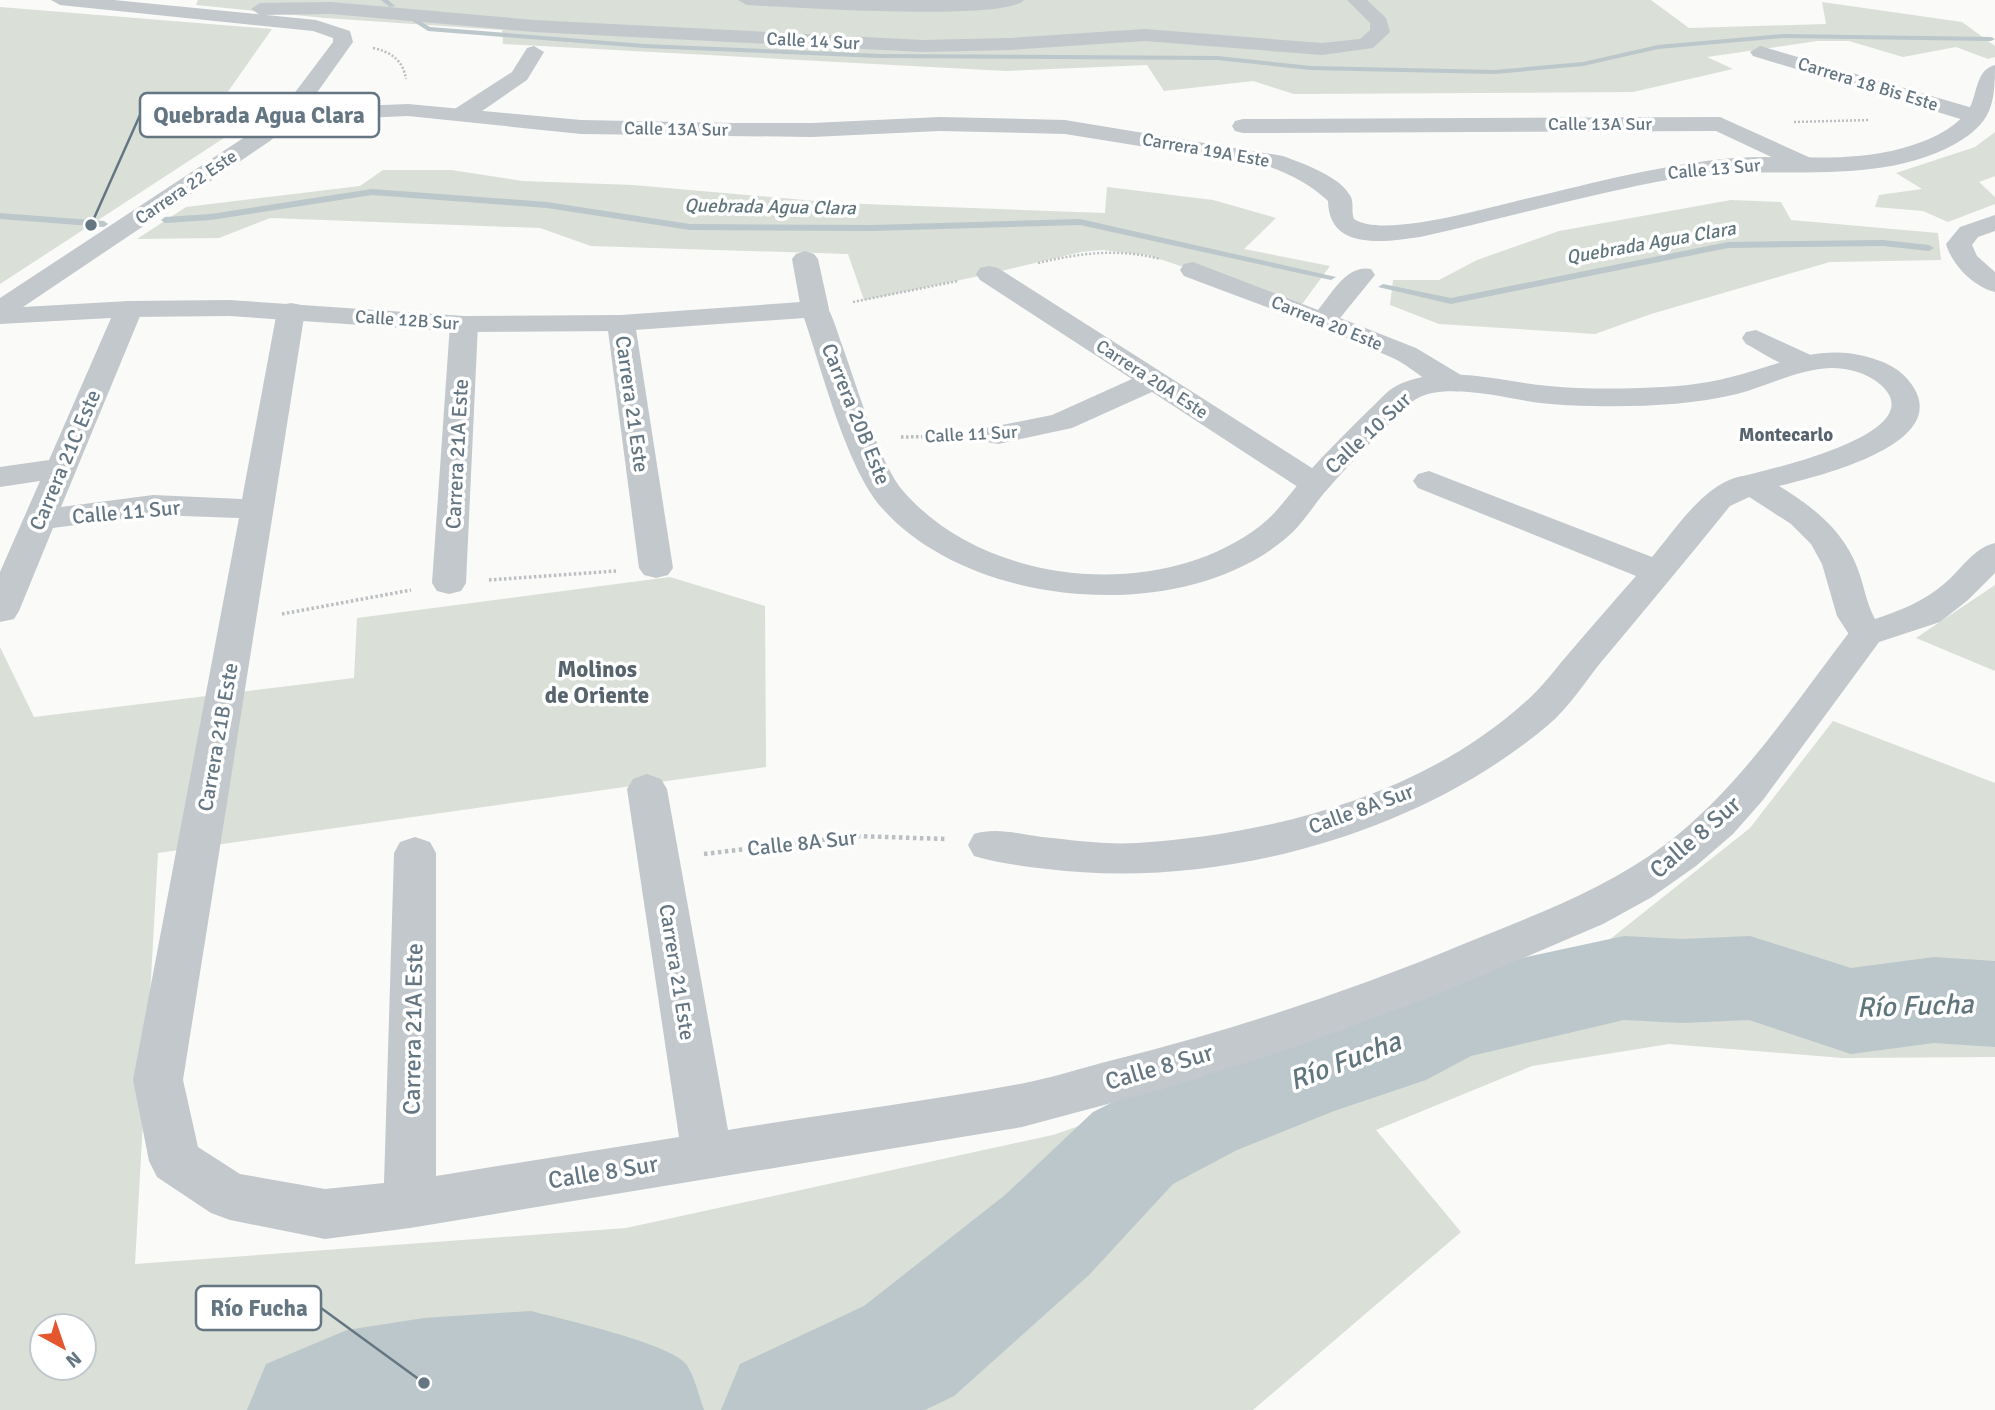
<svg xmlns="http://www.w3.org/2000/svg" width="1995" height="1410" viewBox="0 0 1995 1410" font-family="Signika,sans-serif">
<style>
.green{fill:#dadfd7;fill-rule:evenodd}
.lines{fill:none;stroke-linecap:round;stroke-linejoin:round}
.stream{fill:#bbc7cb;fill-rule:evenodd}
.river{fill:#bbc7cb;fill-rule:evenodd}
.path-far2{stroke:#bbbfc2;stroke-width:2.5;stroke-dasharray:2 2;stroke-linecap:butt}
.path-far1{stroke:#bbbfc2;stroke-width:3.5;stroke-dasharray:2.5 2.5;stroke-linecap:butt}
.path{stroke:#bbbfc2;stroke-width:4.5;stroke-dasharray:3.5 3.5;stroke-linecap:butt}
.minor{fill:#c3c8cc;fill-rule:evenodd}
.tertiary{fill:#c3c8cc;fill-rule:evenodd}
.labels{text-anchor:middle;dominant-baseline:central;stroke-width:7;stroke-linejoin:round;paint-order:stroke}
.far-street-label{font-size:18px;fill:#657683;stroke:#fff}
.far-water-label{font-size:19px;font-style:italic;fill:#60757c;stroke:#fff}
.far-neighbourhood-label{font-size:19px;font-weight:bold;fill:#57646e;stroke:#fff}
.street-label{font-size:21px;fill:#657683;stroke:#fff}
.neighbourhood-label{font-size:23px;font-weight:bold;fill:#57646e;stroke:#fff}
.near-street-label{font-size:24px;fill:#657683;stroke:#fff}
.near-water-label{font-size:28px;font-style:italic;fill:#60757c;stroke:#fff}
.leader{fill:none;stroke:#657683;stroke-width:2.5}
.callout-dot{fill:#657683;stroke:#fff;stroke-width:2.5}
.callout{fill:#fff;stroke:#657683;stroke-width:2.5}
.callout-label{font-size:23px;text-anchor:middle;font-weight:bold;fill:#657683}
</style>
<rect width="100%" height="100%" fill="#fafaf8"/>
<!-- green -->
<g class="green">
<polygon points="198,0 1651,0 1689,28 1826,24 1822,2 1962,22 1995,46 1995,57 1988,59 1956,47 1903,57 1849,41 1817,41 1707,57 1733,69 1633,92 1294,94 1253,81 1164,91 1147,65 1006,71 503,44 502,30 325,18 196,5"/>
<polygon points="0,7 272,29 222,100 224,138 0,284"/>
<polygon points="1995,132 1995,176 1979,182 1995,197 1995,204 1948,222 1923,211 1875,207 1879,195 1922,189 1896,173 1975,147"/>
<polygon points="383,170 451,170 523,181 633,185 838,203 1105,213 1107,187 1213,200 1276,218 1244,249 1330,266 1297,311 1193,270 1147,255 1102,250 1081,252 989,274 864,300 848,254 591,246 540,228 270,218 219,238 137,239 186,207 360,186"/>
<polygon points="1731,200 1781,202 1791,220 1938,233 1941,260 1830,262 1651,314 1595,334 1439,324 1390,305 1393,280 1439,280 1477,260 1559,231"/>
<path d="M670,577L765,606L766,767L158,853L135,1264L626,1228L1053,1135L1604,944L1750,828L1833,721L1995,783V1057L1843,1058L1669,1044L1532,1066L1376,1130L1461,1232L1253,1410H0V647L34,717L354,678L357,618ZM42,1326H84V1368H42Z"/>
<polygon points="1995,585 1995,671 1916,638"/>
</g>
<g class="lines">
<!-- stream -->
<g class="stream">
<polygon points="381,0 388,0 395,6 390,7"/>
<polygon points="411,18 415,18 430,27 644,44 880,54 1217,56 1311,66 1495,70 1583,62 1658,45 1783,34 1991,37 1995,39 1991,41 1783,38 1658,49 1583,66 1495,74 1311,70 1217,60 880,58 644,48 428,31 411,20"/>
<polygon points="372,189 547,202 690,224 872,225 1080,219 1336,277 1331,280 1080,225 872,231 690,230 547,208 372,195 211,220 165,223 161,220 165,217 211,214"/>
<polygon points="0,213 104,221 108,224 104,227 0,219"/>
<polygon points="1883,240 1929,245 1934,248 1929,251 1883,246 1728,248 1451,304 1378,287 1383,284 1451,298 1728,242"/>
</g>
<!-- river -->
<g class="river">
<polygon points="1624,936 1682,939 1750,936 1851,968 1934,957 1995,961 1995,1047 1934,1043 1851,1054 1749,1020 1682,1023 1624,1020 1471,1056 1426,1080 1334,1111 1237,1150 1173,1184 1089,1275 954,1396 925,1410 721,1410 740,1364 864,1306 1005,1195 1093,1112 1157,1080 1310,1025 1361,1010 1410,987 1447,974"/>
<path d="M531,1311C561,1319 669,1343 686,1364C695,1376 699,1397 704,1410H247L266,1364L347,1330L424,1318Z"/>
</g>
<!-- path-far2 -->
<g class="path-far2">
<path d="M373,48C391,52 403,60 406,79"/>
<polyline points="1794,122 1870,120"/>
<path d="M1038,263C1080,253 1118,248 1160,259"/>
<polyline points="853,302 958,281"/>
</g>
<!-- path-far1 -->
<g class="path-far1">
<polyline points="901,437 962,436"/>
<polyline points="489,580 616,571"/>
<polyline points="282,614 411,590"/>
</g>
<!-- path -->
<polyline class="path" points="704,854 855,836 946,839"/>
<!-- minor -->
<g class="minor">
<path d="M738,0H1024C1006,22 786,7 747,5Z"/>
<polygon points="1347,0 1367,0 1386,18 1390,32 1373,48 1322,55 1145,41 1010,50 923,52 534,32 331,14 260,15 251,9 260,3 331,2 534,20 923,40 1010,38 1145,29 1322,43 1360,39 1370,30 1370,23"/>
<polygon points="534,46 544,52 527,80 469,120 453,120 450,115 453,110 512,72 527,48"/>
<polygon points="1760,46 1983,111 1986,116 1983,121 1967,121 1753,56 1750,52"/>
<polygon points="1720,117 1813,159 1816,164 1813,169 1797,169 1716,131 1243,133 1235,131 1232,126 1235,121 1243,119"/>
<polygon points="805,251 814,254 818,259 829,309 825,315 815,317 805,315 801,309 792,259 796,254"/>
<path d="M1193,262L1318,310C1332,293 1347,264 1371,269L1375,275L1340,318L1416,348L1466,378L1471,384L1466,390C1440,397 1417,370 1395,359C1327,328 1254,303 1184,276L1180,270L1184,264Z"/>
<polygon points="989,266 998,268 1326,477 1331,484 1326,491 1315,494 1304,491 1152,392 1072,428 998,444 987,442 983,435 987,428 1052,415 1132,379 980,280 976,274 980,268"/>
<path d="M129,301L139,303L143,309L61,507L153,495L242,499L277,311L281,305L291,303L301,305L305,311L183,1080L198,1147L240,1174L325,1189L384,1183L394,853L400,842L415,837L430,842L436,853V1176L679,1137L627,789L633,779L647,774L661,779L667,789L728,1130C825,1114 923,1102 1020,1084C1051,1078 1082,1068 1113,1060C1233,1030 1351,991 1466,943C1535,915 1606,889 1666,844C1742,786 1796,701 1854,626L1867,622L1880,626L1885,634L1763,800L1733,834L1696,866L1652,897L1603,924L1434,996L1296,1047L1164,1089L1022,1127L410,1228L325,1239L230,1220L211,1213L157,1177L149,1161L133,1080L239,518L153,515L53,528L19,611L14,619L0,622V572L40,481L0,487V467L49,460L115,309L119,303Z"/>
<polygon points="621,315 631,317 635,323 673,568 668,575 656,578 644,575 639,568 607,323 611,317"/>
<polygon points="464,316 474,318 478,324 466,583 461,591 449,594 437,591 432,583 450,324 454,318"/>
<path d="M1756,330L1815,357L1819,363L1815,369C1792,375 1766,354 1746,344L1742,338L1746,332Z"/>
<path d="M1429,471L1652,557C1678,527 1715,465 1762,477L1767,484L1762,491L1730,506C1688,558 1645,610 1602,661C1584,683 1569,708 1547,726C1416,836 1216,890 1047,869C1022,866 998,863 974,856L968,845L974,834C996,827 1019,834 1042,837C1073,840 1105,845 1137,843C1273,834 1420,796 1524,703C1542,688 1555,669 1570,652C1592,626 1614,601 1636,576L1418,488L1413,481L1418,474Z"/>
</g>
<!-- tertiary -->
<g class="tertiary">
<path d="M51,0H114L316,20L350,31L353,42L306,108L408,104L581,120L734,123H812L940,117L1065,120L1283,156C1304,164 1340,176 1351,197C1354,204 1351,212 1354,219C1383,239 1490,207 1525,199C1594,183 1663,164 1734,158C1790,154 1847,164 1903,148C1925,142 1952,131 1967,112C1978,98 1974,70 1995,65C1995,104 1992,123 1955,144C1874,189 1766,163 1678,178C1592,193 1506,218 1420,237C1384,242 1329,251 1328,201C1311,185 1292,175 1270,167L1065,134L940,131L812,137L581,134L408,116L292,121L270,141L23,307L129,301L229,300L464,316L621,315L815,301L825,303C833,316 837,331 842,345C856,383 879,464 904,492C987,587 1161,602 1260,526C1278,512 1291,492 1306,475C1326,452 1348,431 1370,409C1379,401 1387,390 1398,385C1445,363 1501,382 1549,386C1579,389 1610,389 1640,388C1671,387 1701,385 1731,377C1776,366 1816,344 1864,356C1884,361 1903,369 1914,388C1949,446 1814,477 1779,486C1812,506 1843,530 1857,567C1864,584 1866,603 1875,619C1901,610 1923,602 1944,584C1961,570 1973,548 1995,543V573L1968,600L1940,622L1867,646L1854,642L1837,616L1822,564L1811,544L1791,524L1740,491L1735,484L1740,477C1765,470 1935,434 1881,385C1867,373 1849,368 1831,368C1799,369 1767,386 1737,394C1690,405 1641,407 1593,406C1576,406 1558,405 1540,403C1508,399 1451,383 1420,397C1407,403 1397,416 1386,427C1365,448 1344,470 1324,493C1312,508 1301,526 1285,539C1181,626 970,609 881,507C846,466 822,370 804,318L621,331L464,332L229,316L129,317L0,324V298L254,131L287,103L333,42V38L313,31L60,5Z"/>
<path d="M1995,215V231L1978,237L1972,245L1977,256L1995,272V292C1974,287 1952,265 1946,244L1960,227Z"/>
</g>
</g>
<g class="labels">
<!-- far-street labels -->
<g class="far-street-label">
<text transform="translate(813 41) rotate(3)">Calle 14 Sur</text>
<text transform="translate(1868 84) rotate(17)">Carrera 18 Bis Este</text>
<text x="1600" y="124">Calle 13A Sur</text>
<text transform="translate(676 129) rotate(1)">Calle 13A Sur</text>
<text transform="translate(1206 150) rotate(10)">Carrera 19A Este</text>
<text transform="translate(1714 169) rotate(-5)">Calle 13 Sur</text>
<text transform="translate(186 187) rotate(-34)">Carrera 22 Este</text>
<text transform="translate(407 320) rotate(4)">Calle 12B Sur</text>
<text transform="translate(1327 323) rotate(22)">Carrera 20 Este</text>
<text transform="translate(1152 379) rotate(33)">Carrera 20A Este</text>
<text transform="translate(971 434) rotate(-3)">Calle 11 Sur</text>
</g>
<!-- far-water labels -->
<g class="far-water-label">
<text transform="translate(770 207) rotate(1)">Quebrada Agua Clara</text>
<text transform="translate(1651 243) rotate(-10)">Quebrada Agua Clara</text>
</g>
<!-- far-neighbourhood labels -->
<g class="far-neighbourhood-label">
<text x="1786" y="435">Montecarlo</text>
</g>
<!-- street labels -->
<g class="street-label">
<text transform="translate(632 404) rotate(82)">Carrera 21 Este</text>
<text transform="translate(856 414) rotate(68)">Carrera 20B Este</text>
<text transform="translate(1368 433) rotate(-43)">Calle 10 Sur</text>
<text transform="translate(457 454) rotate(-87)">Carrera 21A Este</text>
<text transform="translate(65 460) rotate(-67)">Carrera 21C Este</text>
<text transform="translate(126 512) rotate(-5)">Calle 11 Sur</text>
<text transform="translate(218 737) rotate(-80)">Carrera 21B Este</text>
<text transform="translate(1361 809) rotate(-20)">Calle 8A Sur</text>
<text transform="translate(802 843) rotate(-6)">Calle 8A Sur</text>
<text transform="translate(677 972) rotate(81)">Carrera 21 Este</text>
</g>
<!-- neighbourhood labels -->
<g class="neighbourhood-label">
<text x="597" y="669">Molinos<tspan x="597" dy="26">de Oriente</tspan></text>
</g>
<!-- near-street labels -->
<g class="near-street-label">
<text transform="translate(1695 837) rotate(-41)">Calle 8 Sur</text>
<text transform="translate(413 1029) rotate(-89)">Carrera 21A Este</text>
<text transform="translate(1159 1067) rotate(-16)">Calle 8 Sur</text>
<text transform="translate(603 1172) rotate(-9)">Calle 8 Sur</text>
</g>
<!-- near-water labels -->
<g class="near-water-label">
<text transform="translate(1915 1006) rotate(-2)">Río Fucha</text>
<text transform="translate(1345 1061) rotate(-21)">Río Fucha</text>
</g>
</g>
<!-- callouts -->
<path class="leader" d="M91 225L140 115M424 1383L321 1308"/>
<g class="callout-dot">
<circle cx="91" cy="225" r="7"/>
<circle cx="424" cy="1383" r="7"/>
</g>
<g class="callout">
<rect x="140" y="93" width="239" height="44" rx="7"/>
<rect x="196" y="1286" width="125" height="44" rx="7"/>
</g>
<g class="callout-label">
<text x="259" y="123">Quebrada Agua Clara</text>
<text x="259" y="1316">Río Fucha</text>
</g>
<!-- north arrow -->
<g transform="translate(63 1347) rotate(140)"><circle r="33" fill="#ffffff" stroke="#c1c8cd" stroke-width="2"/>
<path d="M0-5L12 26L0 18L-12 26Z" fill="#e4572e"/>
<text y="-10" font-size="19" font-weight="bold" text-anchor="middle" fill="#657683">N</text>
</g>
</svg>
